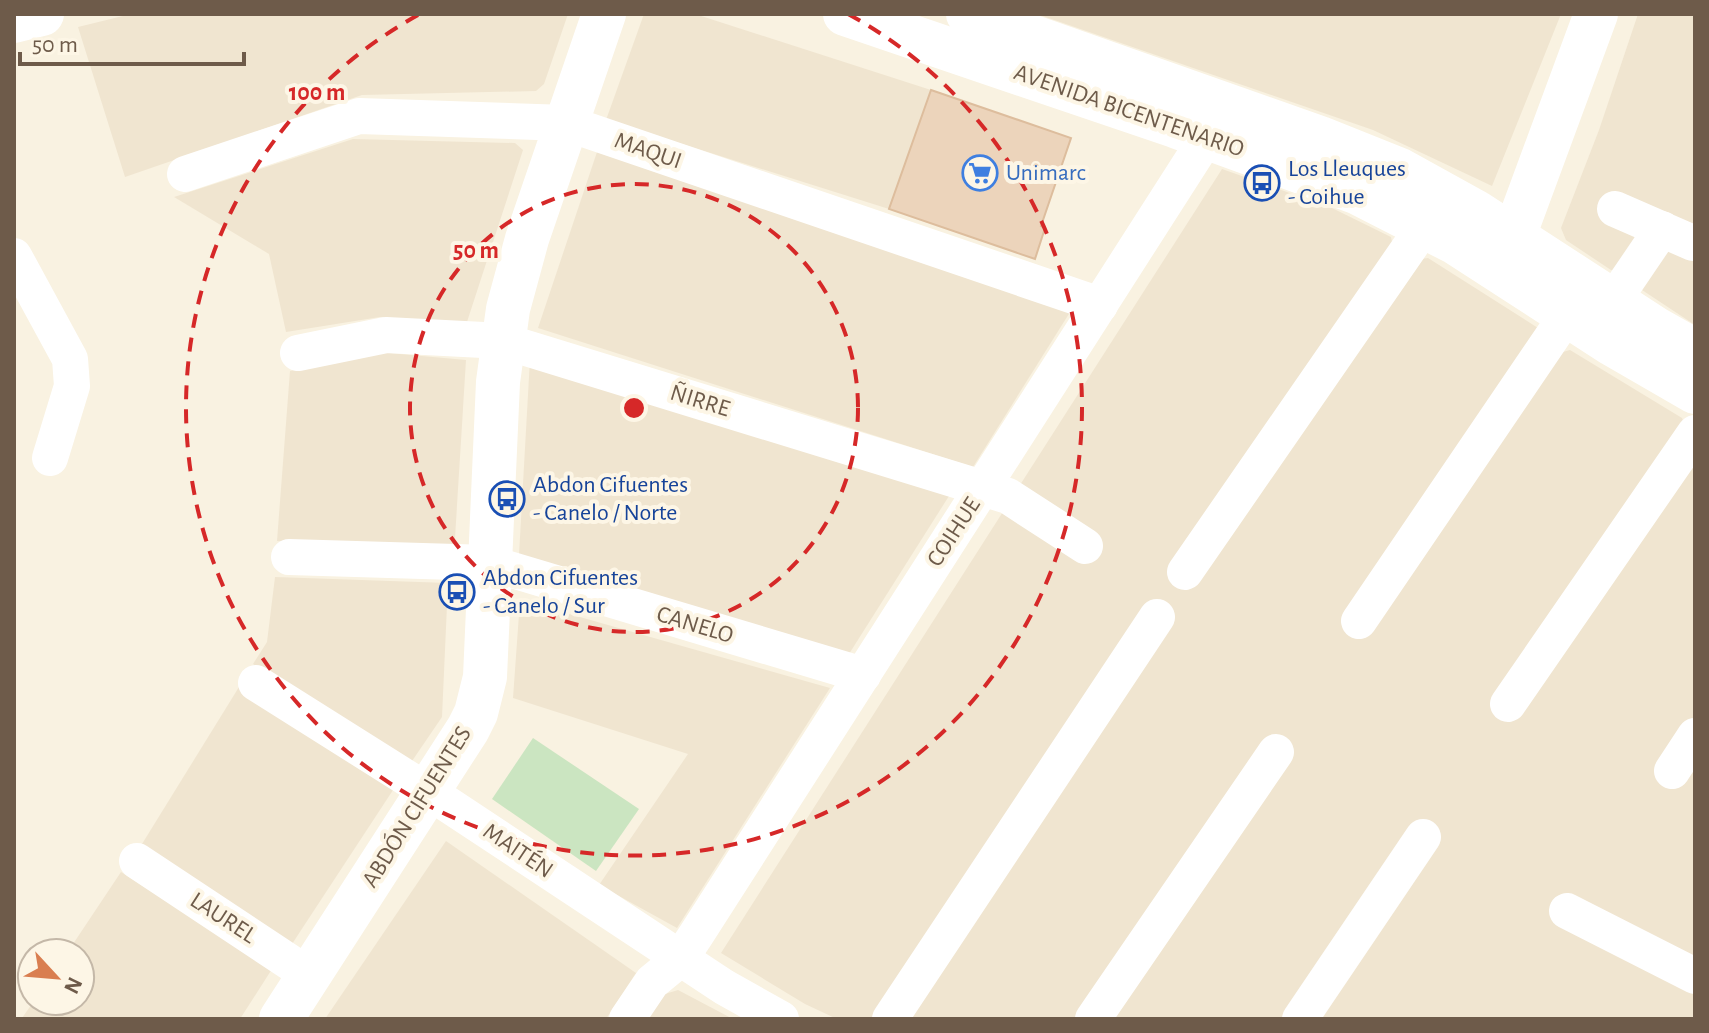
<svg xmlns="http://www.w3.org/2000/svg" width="1709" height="1033" viewBox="0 0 1709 1033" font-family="'Alegreya Sans',sans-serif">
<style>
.residential{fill:#f0e5d0}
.green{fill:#cbe5c1}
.building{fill:#ecd4bb;stroke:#ddbd9d;stroke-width:2}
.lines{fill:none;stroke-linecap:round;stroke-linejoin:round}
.street{stroke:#fff;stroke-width:36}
.secondary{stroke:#fff;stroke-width:44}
.ring{fill:none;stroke:#d62828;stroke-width:4;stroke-dasharray:14 10}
.labels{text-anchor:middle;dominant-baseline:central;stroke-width:8;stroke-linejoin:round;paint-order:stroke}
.street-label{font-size:24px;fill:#6e5b4a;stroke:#fdf6e6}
.transit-label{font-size:24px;fill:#164399;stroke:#fdf6e6;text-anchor:start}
.shop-label{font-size:24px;fill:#366cbe;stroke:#fdf6e6;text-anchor:start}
.centre{fill:#d62828;stroke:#fdf6e6;stroke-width:4}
.ring-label{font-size:24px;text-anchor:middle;font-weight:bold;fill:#d62828;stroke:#fdf6e6;stroke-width:8;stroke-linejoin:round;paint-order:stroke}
</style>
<rect width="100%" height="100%" fill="#f9f2e1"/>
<!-- residential -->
<g class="residential">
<polygon points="131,14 568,14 544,84 536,91 362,95 125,177 78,27"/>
<polygon points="644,14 695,14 931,90 889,209 606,120"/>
<polygon points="1037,14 1561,14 1492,186 1373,130"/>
<polygon points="1638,14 1695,14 1695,325 1636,286 1620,270 1611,270 1566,240 1561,228 1599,130"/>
<polygon points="353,139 515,143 523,150 465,328 380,317 286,332 269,254 174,197"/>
<polygon points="597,152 1072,309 973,467 538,328"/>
<polygon points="1222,169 1332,208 1391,237 1392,242 1420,259 1428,258 1538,328 1563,352 1570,350 1682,418 1684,423 1695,429 1695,1019 837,1019 805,1004 721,953"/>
<polygon points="378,352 466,360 454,554 277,541 290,371"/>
<polygon points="530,359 949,496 849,654 519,555"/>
<polygon points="275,577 448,583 442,717 410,764 253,664 267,642"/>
<polygon points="520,600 830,688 677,928 599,885 688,754 513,698"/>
<polygon points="239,687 395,787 292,944 142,844"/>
<polygon points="446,841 636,973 606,1019 325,1019"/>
<polygon points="121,872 272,969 240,1019 22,1018 34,1001 80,1001 80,953 67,953"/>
<polygon points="678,990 733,1019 648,1019 665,994"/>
</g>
<!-- green -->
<polygon class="green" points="533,738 639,809 596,871 492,799"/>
<!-- building -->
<polygon class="building" points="931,90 1071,138 1041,226 1045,228 1035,259 889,209"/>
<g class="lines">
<!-- street -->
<g class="street">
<polyline points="185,174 359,116 566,123 1100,305"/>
<polyline points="1615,209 1693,243"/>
<polyline points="14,256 70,359 72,386 50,458"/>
<polyline points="1613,301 1662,229"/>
<polyline points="298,353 386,335 503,341 1008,496 1085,546"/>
<polyline points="289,557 489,563 863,675"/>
<polyline points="1185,572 1425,225"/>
<polyline points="1359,621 1567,315"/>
<polyline points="256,683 429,792 724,987 781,1019"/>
<polyline points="1508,704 1695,433"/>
<polyline points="1672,771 1695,736"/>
<polyline points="137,861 309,975"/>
<polyline points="1567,911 1695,976"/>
<polyline points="627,1019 652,982 680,959 696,935 1207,137 1215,113"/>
<polyline points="890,1019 1157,617"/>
<polyline points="1093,1019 1276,752"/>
<polyline points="1300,1019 1423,837"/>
</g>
<!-- secondary -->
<g class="secondary">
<polyline points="845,14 1175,126 1356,192 1456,243 1612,344 1695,392"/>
<polyline points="968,14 1320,138 1400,170 1476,212 1656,329 1695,351"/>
<polyline points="14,21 42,14"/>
<polyline points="1502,260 1514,236 1596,14"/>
<polyline points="281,1019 468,729 476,713 485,677 498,382 508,309 527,239 604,14"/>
</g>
</g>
<!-- distance rings -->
<g class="ring">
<circle cx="634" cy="408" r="224"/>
<path d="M848 14A448 448 0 1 1 420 14"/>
</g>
<!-- icons -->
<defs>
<symbol id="supermarket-ring" viewBox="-11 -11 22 22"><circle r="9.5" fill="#fdf6e6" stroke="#3f7fe0" stroke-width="1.5"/><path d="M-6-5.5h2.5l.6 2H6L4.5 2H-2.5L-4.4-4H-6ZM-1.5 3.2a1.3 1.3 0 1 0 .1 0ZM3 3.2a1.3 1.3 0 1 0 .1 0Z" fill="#3f7fe0"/></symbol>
<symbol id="bus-ring" viewBox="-11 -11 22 22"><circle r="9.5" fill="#fdf6e6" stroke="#1a4fb4" stroke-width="1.5"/><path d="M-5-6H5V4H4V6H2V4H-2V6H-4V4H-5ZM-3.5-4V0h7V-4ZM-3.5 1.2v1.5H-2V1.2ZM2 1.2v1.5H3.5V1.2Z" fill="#1a4fb4"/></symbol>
</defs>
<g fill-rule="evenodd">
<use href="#supermarket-ring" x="960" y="153" width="40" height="40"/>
<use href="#bus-ring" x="1242" y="163" width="40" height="40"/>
<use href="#bus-ring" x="487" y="479" width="40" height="40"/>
<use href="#bus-ring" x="437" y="572" width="40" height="40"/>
</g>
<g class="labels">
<!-- street labels -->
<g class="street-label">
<text transform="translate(1129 111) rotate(19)">AVENIDA BICENTENARIO</text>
<text transform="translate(648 151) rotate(19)">MAQUI</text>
<text transform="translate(700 401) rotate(17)">ÑIRRE</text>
<text transform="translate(954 532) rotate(-57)">COIHUE</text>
<text transform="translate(695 625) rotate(17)">CANELO</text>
<text transform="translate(417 807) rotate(-58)">ABDÓN CIFUENTES</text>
<text transform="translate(518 851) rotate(34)">MAITÉN</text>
<text transform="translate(223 918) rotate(33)">LAUREL</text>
</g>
<!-- transit labels -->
<g class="transit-label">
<text x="1288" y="169">Los Lleuques<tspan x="1288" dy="28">- Coihue</tspan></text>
<text x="533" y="485">Abdon Cifuentes<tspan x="533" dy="28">- Canelo / Norte</tspan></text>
<text x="483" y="578">Abdon Cifuentes<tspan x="483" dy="28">- Canelo / Sur</tspan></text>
</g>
<!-- shop labels -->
<g class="shop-label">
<text x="1006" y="173">Unimarc</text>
</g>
</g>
<circle cx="634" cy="408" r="12" class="centre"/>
<g class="ring-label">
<text x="317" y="100">100 m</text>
<text x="476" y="258">50 m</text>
</g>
<!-- border -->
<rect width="1709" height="1033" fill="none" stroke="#6e5b4a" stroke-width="32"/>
<!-- north arrow -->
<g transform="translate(56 977) rotate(116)"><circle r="38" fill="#fdf6e6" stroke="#c4b8a8" stroke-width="2"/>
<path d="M0-6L14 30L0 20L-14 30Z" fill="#d97e50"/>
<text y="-12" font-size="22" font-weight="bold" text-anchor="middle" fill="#6e5b4a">N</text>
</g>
<!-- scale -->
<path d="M20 52v12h224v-12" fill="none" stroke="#6e5b4a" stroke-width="4"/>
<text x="32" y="52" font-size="24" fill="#6e5b4a" stroke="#fdf6e6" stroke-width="6" paint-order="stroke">50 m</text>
</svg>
